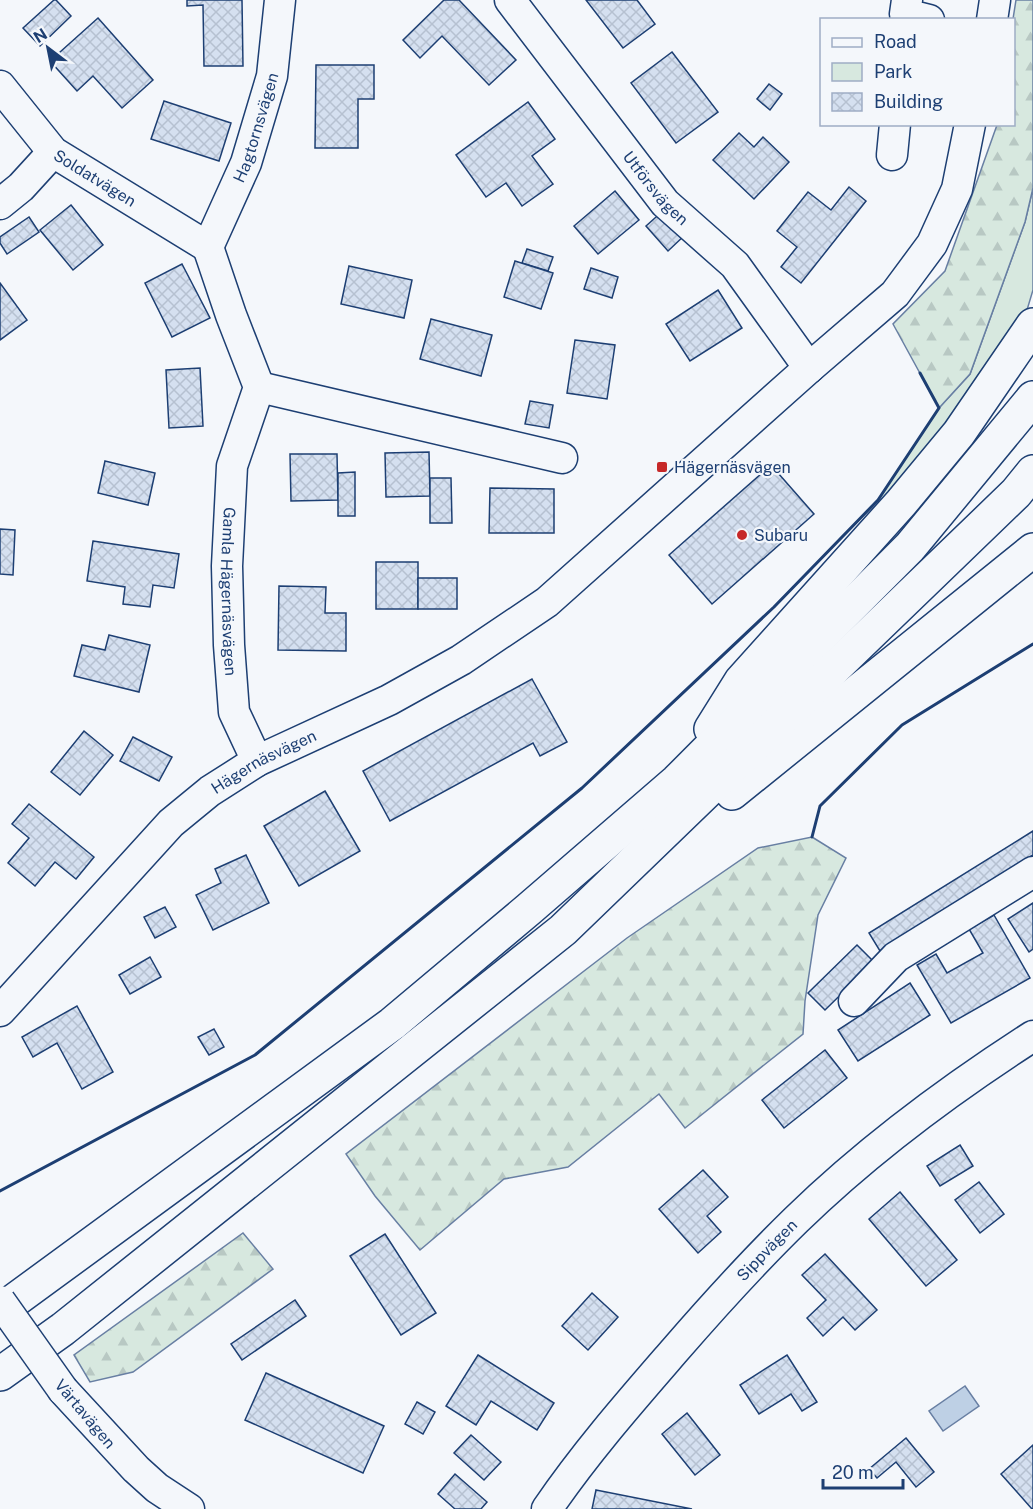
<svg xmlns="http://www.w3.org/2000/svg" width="1033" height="1509" viewBox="0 0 1033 1509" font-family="'Public Sans',sans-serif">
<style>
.green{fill:#d7e8df;stroke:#687fa3;stroke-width:1.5}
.forest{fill:url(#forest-firs);stroke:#687fa3;stroke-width:1.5}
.water{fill:#bed0e5;stroke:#687fa3;stroke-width:1.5}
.building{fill:url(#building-cross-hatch);stroke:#1d3f73;stroke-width:1.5}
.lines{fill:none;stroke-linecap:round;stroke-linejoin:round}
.minor-casing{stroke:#1d3f73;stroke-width:33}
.highway-casing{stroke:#1d3f73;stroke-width:36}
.minor{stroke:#f4f7fb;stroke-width:30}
.highway{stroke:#f4f7fb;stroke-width:33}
.minor-bridge-casing{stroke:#1d3f73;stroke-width:33;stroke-linecap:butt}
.minor-bridge{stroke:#f4f7fb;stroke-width:30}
.wall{stroke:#1d3f73;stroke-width:3}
.poi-dot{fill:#c62828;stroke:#f4f7fb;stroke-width:2}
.labels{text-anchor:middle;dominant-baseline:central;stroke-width:4.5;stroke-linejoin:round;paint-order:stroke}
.street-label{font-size:16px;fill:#1d3f73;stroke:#f4f7fb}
.poi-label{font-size:16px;fill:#1d3f73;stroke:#f4f7fb;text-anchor:start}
</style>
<defs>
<pattern id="forest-firs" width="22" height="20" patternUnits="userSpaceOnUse" patternTransform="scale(1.5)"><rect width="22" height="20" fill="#d7e8df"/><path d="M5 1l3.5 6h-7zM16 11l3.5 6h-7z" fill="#b8c8c3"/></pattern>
<pattern id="building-cross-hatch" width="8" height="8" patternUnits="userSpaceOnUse" patternTransform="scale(1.5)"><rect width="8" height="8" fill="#d5e0f0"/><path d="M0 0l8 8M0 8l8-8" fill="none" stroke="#b6c1d1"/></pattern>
</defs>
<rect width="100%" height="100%" fill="#f4f7fb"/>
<!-- green -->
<polygon class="green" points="1033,188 1033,290 1027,310 971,395 881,510 878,500 939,408 970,374 1025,222"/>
<!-- forest -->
<g class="forest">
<polygon points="1016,0 1033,0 1033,188 1025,222 970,374 939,408 893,324 945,271 997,125 1014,124 1013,19"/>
<polygon points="812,837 846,858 818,915 805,1001 803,1034 685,1128 659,1094 568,1167 504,1179 420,1250 375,1196 346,1154 627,938 758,848"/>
<polygon points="243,1233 273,1269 133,1372 90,1382 74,1355"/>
</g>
<!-- water -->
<polygon class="water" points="965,1386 979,1406 943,1431 929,1411"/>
<!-- building -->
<g class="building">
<polygon points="54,0 56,0 71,16 40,46 23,28"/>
<polygon points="187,0 242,0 243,66 204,66 203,5 187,6"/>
<polygon points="444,0 459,0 516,60 489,85 442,36 420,58 403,40"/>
<polygon points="586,0 637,0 655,24 623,48"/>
<polygon points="98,18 153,80 122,108 93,76 77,91 50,61"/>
<polygon points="672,52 718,112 676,143 631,83"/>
<polygon points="316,65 374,65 374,99 358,99 358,148 315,148"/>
<polygon points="769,84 782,94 770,110 757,99"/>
<polygon points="164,101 231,123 219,161 151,139"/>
<polygon points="528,102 555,139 532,156 553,184 522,206 506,183 486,197 456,155"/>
<polygon points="739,133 754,147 763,137 789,162 754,199 713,160"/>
<polygon points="849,187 866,201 801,283 781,267 797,247 777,231 808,192 831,210"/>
<polygon points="615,191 639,220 598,254 574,226"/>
<polygon points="71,205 103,245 73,270 40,230"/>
<polygon points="665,209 686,234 668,251 646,226"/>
<polygon points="29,217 39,232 7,254 0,243 0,237"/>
<polygon points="527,249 553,257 548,271 522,263"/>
<polygon points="515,261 553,273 541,309 504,297"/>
<polygon points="182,264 210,318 172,337 145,283"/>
<polygon points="349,266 412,280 404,318 341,304"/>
<polygon points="591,268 618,277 612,298 584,289"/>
<polygon points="0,283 27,320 0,340"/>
<polygon points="718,290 742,328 690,361 666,324"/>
<polygon points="431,319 492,335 481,376 420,359"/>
<polygon points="575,340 615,345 607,399 567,393"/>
<polygon points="200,368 203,426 169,428 166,370"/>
<polygon points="530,401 553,405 549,428 525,424"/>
<polygon points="429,452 430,496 386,497 385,453"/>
<polygon points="290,454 337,454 338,500 291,501"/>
<polygon points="105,461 155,473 148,505 98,493"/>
<polygon points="771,465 814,514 712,604 669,555"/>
<polygon points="355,472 355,516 338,516 338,473"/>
<polygon points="430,478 451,478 452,523 430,523"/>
<polygon points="490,488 554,489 554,533 489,533"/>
<polygon points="0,529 15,530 13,575 0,574"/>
<polygon points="93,541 179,554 174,588 153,585 150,607 123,604 125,587 87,581"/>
<rect x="376" y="562" width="42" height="47"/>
<rect x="418" y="578" width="39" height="31"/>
<polygon points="279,586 326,587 325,613 346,613 346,651 278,650"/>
<polygon points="109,635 150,645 139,692 74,676 82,645 105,650"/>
<polygon points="532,679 567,742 540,756 533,743 390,821 363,771"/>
<polygon points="84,731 113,755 80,795 51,772"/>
<polygon points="133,737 172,757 159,781 120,761"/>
<polygon points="325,791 360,851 299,886 264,826"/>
<polygon points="29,804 94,857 76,879 55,862 35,886 8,863 29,838 12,824"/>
<polygon points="1033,831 1033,855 880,951 869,933"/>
<polygon points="246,855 269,903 213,930 196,895 221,883 215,869"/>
<polygon points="1033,903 1033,949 1029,952 1008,919"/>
<polygon points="165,907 176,927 155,938 144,917"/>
<polygon points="994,915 1030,978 951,1023 917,965 936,954 947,973 983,953 969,929"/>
<polygon points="857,945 874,962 825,1010 808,993"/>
<polygon points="150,957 161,977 130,994 119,975"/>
<polygon points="910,983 930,1015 858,1061 838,1030"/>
<polygon points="77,1006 113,1072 82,1089 57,1043 33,1057 22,1037"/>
<polygon points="214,1029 224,1047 209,1055 198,1037"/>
<polygon points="825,1050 847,1078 784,1128 762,1100"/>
<polygon points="960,1145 973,1166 940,1186 927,1166"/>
<polygon points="703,1170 728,1197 707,1216 721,1232 698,1253 659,1209"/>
<polygon points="979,1182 1004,1214 980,1233 955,1200"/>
<polygon points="900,1192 957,1260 926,1286 869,1219"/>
<polygon points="385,1234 436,1313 401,1335 350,1256"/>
<polygon points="825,1254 877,1310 855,1330 843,1317 823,1336 807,1318 826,1300 802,1275"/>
<polygon points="592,1293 618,1317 588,1350 562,1326"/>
<polygon points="295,1300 306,1316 242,1360 231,1344"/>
<polygon points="478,1355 554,1403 537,1430 491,1401 476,1425 446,1406"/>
<polygon points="787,1355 817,1402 802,1411 791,1394 759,1414 740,1385"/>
<polygon points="266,1373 384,1426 363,1473 245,1420"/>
<polygon points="417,1402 435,1412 423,1434 405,1424"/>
<polygon points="687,1413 720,1455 695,1475 662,1434"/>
<polygon points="471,1435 501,1462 484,1480 454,1453"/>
<polygon points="906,1438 934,1472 916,1487 896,1462 877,1478 869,1469"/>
<polygon points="1033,1445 1033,1509 1032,1509 1001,1474"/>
<polygon points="455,1474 487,1502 481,1509 455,1509 438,1494"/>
<polygon points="596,1490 692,1509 592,1509"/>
</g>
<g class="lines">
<defs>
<g id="minor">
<path id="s1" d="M510,0L665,203L735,265L809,368"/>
<polyline points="907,0 905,14 929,20"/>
<polyline points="992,20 995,0"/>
<path id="s2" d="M0,86L53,152L208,247"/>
<polyline points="892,155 895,124"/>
<polyline points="0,204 21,187 53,152"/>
<path id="s3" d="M208,247L231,315L259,387L232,466L227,566L229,645L234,712L257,761"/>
<path id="s4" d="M208,247L246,163L272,76L280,0"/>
<polyline points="259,387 562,458"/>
<polyline points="854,1001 896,957 1033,872"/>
<path id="s5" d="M0,1011L171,823L210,791L257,761L389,700L461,660L547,602L809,368L895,294L932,244L957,189L970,124"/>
<polyline points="63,1390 136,1469 157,1488 189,1509"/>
<path id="s6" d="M547,1509C586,1452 630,1402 675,1350C714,1305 754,1261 796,1220C868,1150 949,1090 1033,1036"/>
</g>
<g id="highway">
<polyline points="711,729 741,681 901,503 959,433 1033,325"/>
<polyline points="732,793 1033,550"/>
<polyline points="0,1311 392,1024 529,909 677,781 910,547 1033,398"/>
<polyline points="0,1374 63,1329 563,930 1016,493 1033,472"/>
</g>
</defs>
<!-- minor casing -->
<use href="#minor" class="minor-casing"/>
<!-- highway casing -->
<use href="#highway" class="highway-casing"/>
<!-- minor -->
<use href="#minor" class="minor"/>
<!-- highway -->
<use href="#highway" class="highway"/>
<defs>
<polyline id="minor-bridge" points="0,1301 63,1390"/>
</defs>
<!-- minor-bridge casing -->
<use href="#minor-bridge" class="minor-bridge-casing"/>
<!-- minor-bridge -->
<use href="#minor-bridge" class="minor-bridge"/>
<!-- wall -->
<g class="wall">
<polyline points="812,837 820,806 902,725 1033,644"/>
<polyline points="0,1191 255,1055 582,788 774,607 878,500 939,408 920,373"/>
</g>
</g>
<!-- markers -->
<g class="poi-dot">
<rect x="656" y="461" width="12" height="12" rx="3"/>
<circle cx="742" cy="535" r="6"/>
</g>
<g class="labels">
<!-- street labels -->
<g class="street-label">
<text stroke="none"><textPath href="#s4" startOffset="129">Hagtornsvägen</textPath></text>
<text stroke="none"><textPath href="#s2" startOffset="134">Soldatvägen</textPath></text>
<text stroke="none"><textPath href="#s1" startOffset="238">Utförsvägen</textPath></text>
<text stroke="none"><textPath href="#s3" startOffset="358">Gamla Hägernäsvägen</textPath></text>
<text stroke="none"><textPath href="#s5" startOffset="366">Hägernäsvägen</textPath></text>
<text stroke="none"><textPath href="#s6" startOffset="340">Sippvägen</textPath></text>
<text transform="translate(85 1414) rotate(50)">Värtavägen</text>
</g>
<!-- poi labels -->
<g class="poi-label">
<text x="674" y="467">Hägernäsvägen</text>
<text x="754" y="535">Subaru</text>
</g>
</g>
<!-- legend -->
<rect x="820" y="18" width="195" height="108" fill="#f4f7fb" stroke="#9eadc5" stroke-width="1.5"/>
<rect x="832" y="38" width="30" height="9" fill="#f4f7fb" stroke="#9eadc5" stroke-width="1.5"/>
<text x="874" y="48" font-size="18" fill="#1d3f73">Road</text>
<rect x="832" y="63" width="30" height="18" fill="#d7e8df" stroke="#9eadc5" stroke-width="1.5"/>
<text x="874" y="78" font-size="18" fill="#1d3f73">Park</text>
<rect x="832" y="93" width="30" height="18" fill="url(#building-cross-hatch)" stroke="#9eadc5" stroke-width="1.5"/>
<text x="874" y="108" font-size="18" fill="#1d3f73">Building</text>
<!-- north arrow -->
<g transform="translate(48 48) rotate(328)" stroke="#f4f7fb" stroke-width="4.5" paint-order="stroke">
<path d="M0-4.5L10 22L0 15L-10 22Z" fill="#1d3f73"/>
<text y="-9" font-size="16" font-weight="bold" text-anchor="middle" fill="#1d3f73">N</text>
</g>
<!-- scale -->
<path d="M823 1479v9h80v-9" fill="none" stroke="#1d3f73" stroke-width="3"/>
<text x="832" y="1479" font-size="18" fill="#1d3f73" stroke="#f4f7fb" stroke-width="4.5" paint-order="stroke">20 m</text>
</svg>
